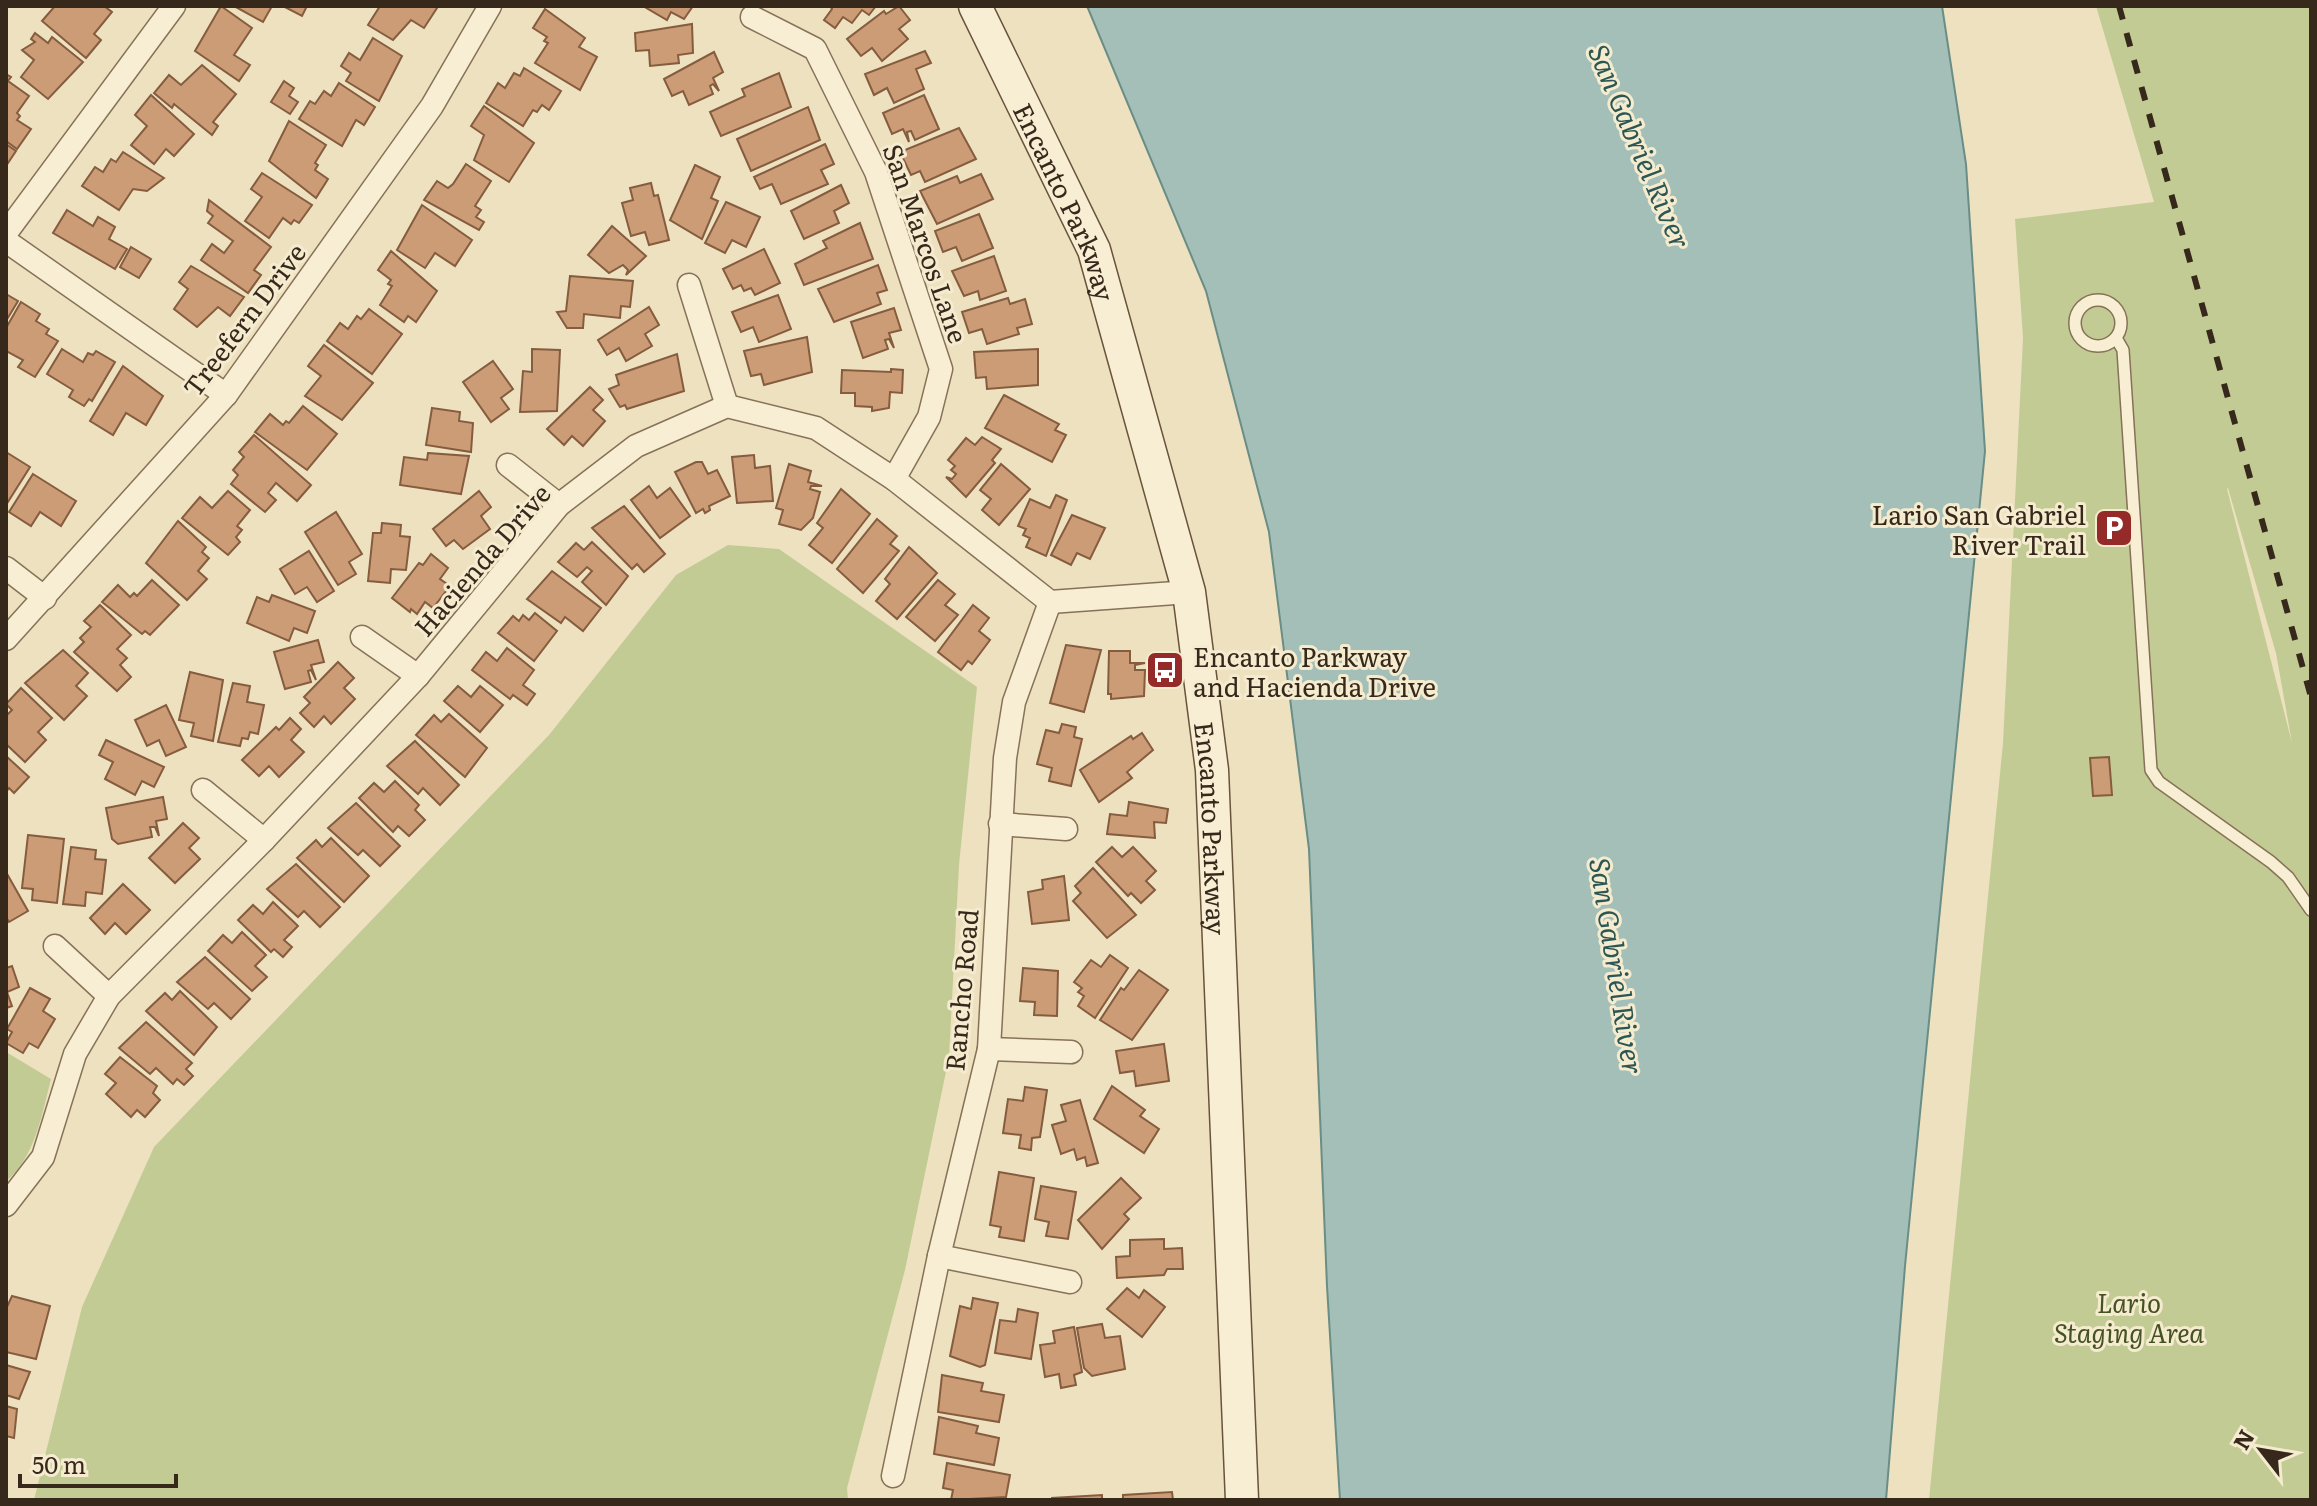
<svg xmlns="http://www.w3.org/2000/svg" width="2317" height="1506" viewBox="0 0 2317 1506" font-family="Literata,serif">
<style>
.green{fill:#c3cb94;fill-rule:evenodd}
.water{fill:#a3bfb8;stroke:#6a8d85;stroke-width:2}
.building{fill:#cc9c76;stroke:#855c3e;stroke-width:2}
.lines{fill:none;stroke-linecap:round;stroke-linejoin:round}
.lane-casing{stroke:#867258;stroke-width:14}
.street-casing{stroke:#867258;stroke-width:25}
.secondary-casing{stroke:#68533b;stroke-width:35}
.lane{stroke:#f8eed3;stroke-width:11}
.street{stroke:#f8eed3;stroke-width:22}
.secondary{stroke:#f8eed3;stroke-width:32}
.rail{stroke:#36291c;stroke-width:6;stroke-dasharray:14 14;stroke-linecap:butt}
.labels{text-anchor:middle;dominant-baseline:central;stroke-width:6;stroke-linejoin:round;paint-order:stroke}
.street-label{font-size:26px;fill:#36291c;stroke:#f5ebcf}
.poi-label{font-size:26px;fill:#36291c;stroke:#f5ebcf;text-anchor:end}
.park-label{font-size:26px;font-style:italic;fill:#455223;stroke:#f5ebcf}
.water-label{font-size:28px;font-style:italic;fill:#2c5654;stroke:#f5ebcf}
</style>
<rect width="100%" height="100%" fill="#ede1c0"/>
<!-- green -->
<g class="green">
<path d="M2096,6H2311V1500H1929L2003,743L2023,338L2015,219L2154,202ZM2228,488L2276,653L2292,743L2227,489Z"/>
<polygon points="728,545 779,549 977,687 959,865 949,1057 905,1270 847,1488 848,1500 34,1500 82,1307 154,1147 549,735 676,575"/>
<path d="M6,1052L51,1079C42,1114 35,1158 6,1181Z"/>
</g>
<!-- water -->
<polygon class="water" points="1087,6 1942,6 1966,164 1985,451 1905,1266 1886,1500 1340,1500 1327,1286 1309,849 1269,532 1206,291"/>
<!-- building -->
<g class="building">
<polygon points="55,6 104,6 112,12 94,34 101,40 86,58 42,21"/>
<polygon points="221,6 252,28 234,55 250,65 239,81 195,51"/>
<polygon points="234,6 272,6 263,22"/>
<polygon points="283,6 307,6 302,16"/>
<polygon points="380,6 434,6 437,8 424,28 411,20 393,40 368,25"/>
<polygon points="643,6 693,6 684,19 671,12 667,20"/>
<polygon points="876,6 869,15 862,10 852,23 843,17 835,28 824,20 832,9 830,6"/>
<polygon points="899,6 910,20 899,29 908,39 882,61 872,48 861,56 847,39 884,11 886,14"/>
<polygon points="545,9 585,38 579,47 597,57 580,90 535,63 548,43 544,41 547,37 533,28"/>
<polygon points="692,24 693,53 678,55 679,63 650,66 649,50 636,51 635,33"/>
<polygon points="35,33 48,43 52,37 83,62 48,99 21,77 34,60 22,50 35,42 31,39"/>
<polygon points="373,38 402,56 379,101 346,81 351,73 341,66 349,53 360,60"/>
<polygon points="925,51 931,63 916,69 924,89 894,103 887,88 874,95 865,74"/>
<polygon points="714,52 723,72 713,78 719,91 713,84 710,86 713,94 689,105 683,91 672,96 664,79"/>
<polygon points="202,65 236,94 213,122 218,126 212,135 174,104 172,108 154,93 169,75 181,85"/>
<polygon points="524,68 561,91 549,110 542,105 537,112 533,110 523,126 486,103 498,83 505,88 514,73 520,76"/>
<polygon points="779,73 791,107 721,136 710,112 745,96 742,89"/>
<polygon points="6,74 11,77 8,81 29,96 17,113 20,116 17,120 31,129 17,149 6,141"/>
<polygon points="284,81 294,88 289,96 298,102 290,114 271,102"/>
<polygon points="339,83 375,107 364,125 356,120 342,146 299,119 310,101 315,104 324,91 331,96"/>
<polygon points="151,95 194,134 174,156 166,149 154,164 131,145 147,126 135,115"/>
<polygon points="924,95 939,129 915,140 911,131 907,132 909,142 903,129 892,134 883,113"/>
<polygon points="484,106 534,143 509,182 474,160 484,135 471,126"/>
<polygon points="808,107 820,140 751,171 737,139"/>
<polygon points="289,121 326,145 315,163 318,165 315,170 328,179 316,198 269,161"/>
<polygon points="959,128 976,159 925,182 920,171 911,175 900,152"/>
<polygon points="6,144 16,151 6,166"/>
<polygon points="825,144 834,164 821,170 828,184 781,204 772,184 760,189 754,177"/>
<polygon points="123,152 164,178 147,191 133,189 119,210 82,186 95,167 103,172 111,159 116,162"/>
<polygon points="466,164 491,181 475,206 481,210 476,217 484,222 479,230 424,200 437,181 448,188 453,184"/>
<polygon points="695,165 720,177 711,198 718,201 702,239 670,220"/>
<polygon points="262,173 312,205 299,223 294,220 291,224 283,218 269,238 245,221 262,197 251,189"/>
<polygon points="981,174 993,199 937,224 920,191 957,176 960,183"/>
<polygon points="651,183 654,196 658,195 669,240 649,245 645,232 631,236 622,203 633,200 630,188"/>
<polygon points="841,185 849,203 834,211 839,223 804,239 791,211"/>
<polygon points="209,200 271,247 254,270 261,275 248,293 201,260 212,244 224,253 233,241 208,223 213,216 207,211"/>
<polygon points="726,202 760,217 746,247 732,240 725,253 705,243"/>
<polygon points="422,205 472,240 455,266 435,253 425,268 397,250"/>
<polygon points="67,210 93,226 98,217 115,227 109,239 127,249 115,269 53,233"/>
<polygon points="979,214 993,248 962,261 956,247 943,252 935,231"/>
<polygon points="860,223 873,259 804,285 795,264 827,248 823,241"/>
<polygon points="612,226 646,256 626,275 628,270 623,265 609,273 588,255"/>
<polygon points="131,247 151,259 139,278 120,267"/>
<polygon points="764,249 780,283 755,295 751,288 744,291 741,285 733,289 723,269"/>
<polygon points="391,251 437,291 416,322 408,316 404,322 380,305 392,286 388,284 391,280 378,270"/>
<polygon points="994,256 1006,291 980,300 978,291 964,296 952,271"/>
<polygon points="878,265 887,290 877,293 881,304 834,322 818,289"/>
<polygon points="191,266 244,297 230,316 218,307 197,327 174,309 188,289 179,282"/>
<polygon points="570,276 633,281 630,307 621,306 620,318 584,314 583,328 567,328 557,312 566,311"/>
<polygon points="6,294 18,301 6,321"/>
<polygon points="778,295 791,329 759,342 753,327 741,332 732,312"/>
<polygon points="1008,298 1010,304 1025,299 1032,324 1017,328 1019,334 987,344 982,329 969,333 962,312"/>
<polygon points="21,302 40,314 36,321 49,329 46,334 58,341 35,377 18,367 23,360 6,351 6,328"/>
<polygon points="649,307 659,325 645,334 652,346 626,361 619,348 607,355 598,340"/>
<polygon points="894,308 901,330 889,333 894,348 889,339 885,340 888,349 863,358 851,322"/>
<polygon points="369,309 402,334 372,374 327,341 340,323 348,329 357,316 361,319"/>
<polygon points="807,337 812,372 764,385 761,374 751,376 744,351"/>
<polygon points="324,345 373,383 342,420 305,396 321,376 308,366"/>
<polygon points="62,349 83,362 88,353 93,355 96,351 115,362 92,401 89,399 84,406 69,397 73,390 47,374"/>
<polygon points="532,349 560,350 557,411 520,412 523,371 532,372"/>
<polygon points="1038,349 1038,385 987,389 986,377 976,378 974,352"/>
<polygon points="677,354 684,391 627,409 625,405 620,407 609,389 619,385 616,375"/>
<polygon points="493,361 513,389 501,398 509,409 491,422 463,382"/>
<polygon points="123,366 163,396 146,425 126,413 113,435 90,421"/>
<polygon points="891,369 903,370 902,393 890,392 889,408 872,411 872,407 855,406 855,393 841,393 842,370 891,372"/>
<polygon points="590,387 603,400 593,410 605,421 583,446 572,436 564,445 547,429"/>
<polygon points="1004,395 1059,424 1055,430 1066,435 1052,462 985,428"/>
<polygon points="303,406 337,434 307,470 255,432 270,414 283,425 286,421 289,423"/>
<polygon points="432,408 460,412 459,421 473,423 471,452 426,445"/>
<polygon points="254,435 311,485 297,501 276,483 268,493 276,500 265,512 231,484 238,475 233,470 244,457 239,452"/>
<polygon points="982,437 1001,449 992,460 995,463 966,497 946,477 952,479 956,474 951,470 955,466 948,460 966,438 975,445"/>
<polygon points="6,452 30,467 6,505"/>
<polygon points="428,453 469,456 461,494 400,485 404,457 427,460"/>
<polygon points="754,455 755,468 770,466 773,501 737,503 732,457"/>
<polygon points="696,462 702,462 708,474 717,470 730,496 709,506 710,510 705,513 703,509 696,513 675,472"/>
<polygon points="789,464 811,471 808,482 822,486 811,486 810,489 820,492 813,518 801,530 779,524 783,510 776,508"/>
<polygon points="1001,464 1030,489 999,525 982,510 991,499 980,490"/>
<polygon points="33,474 76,501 61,526 40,512 31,526 9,512"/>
<polygon points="649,486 657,498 670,488 690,516 660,538 631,500"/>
<polygon points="841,489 870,514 832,563 809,545 823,528 817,523"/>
<polygon points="228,491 250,510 237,526 242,530 236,537 240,542 228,555 182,518 200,497 212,508"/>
<polygon points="479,491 491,507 481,516 490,529 463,549 454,540 446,546 433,529"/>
<polygon points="1056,495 1067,500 1046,556 1026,547 1030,538 1023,535 1026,529 1018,526 1030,499 1050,508"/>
<polygon points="624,506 665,554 644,572 637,564 632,569 592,528"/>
<polygon points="336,512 362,554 349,562 356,574 338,585 305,532"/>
<polygon points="1072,515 1105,528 1090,559 1077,553 1071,565 1051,555"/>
<polygon points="877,519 897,536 890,544 899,551 863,593 837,569"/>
<polygon points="178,521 206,547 202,552 209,558 198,571 207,579 187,600 146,563"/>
<polygon points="382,523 401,525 400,536 410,537 406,570 391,569 390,583 368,581 373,533 381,533"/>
<polygon points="592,542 628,576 606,605 582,582 592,571 587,567 577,577 558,562 576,543 584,550"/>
<polygon points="909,547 937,573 897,619 876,601 890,584 885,579"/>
<polygon points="309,551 334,591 317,602 307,587 295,594 280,569"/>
<polygon points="431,554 448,568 440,579 450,586 433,608 425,602 417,614 411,609 410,612 392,598 419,563 423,565"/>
<polygon points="552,571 601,608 583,631 565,617 561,623 527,599"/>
<polygon points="152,580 179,605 150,635 145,631 142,634 102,602 118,585 130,597 134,593 137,596"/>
<polygon points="938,580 955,594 945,605 958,615 935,641 906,617"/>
<polygon points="272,595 315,611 307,633 294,628 289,641 247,623 257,597 269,602"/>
<polygon points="100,605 131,635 117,649 127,658 120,665 131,677 117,691 74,652 84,642 80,638 91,627 84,621"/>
<polygon points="973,605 989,618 979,631 990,640 972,664 968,661 961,670 938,652"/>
<polygon points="535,613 557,631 534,661 498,633 513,616 519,621 523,615 529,620"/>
<polygon points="318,640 324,662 311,665 316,680 311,670 308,671 311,682 285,689 274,652"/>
<polygon points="1066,645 1101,650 1084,712 1050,703"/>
<polygon points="507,648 534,670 523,685 535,694 527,705 513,695 510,699 472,670 486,652 497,661"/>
<polygon points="63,650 88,673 76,686 87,696 64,720 25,683"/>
<polygon points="1109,651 1130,651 1130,663 1145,663 1135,665 1135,670 1145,670 1144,696 1111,699 1111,694 1108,694"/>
<polygon points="338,662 354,678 344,688 355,699 331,724 324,716 314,727 300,713 310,703 304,697"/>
<polygon points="190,672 223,680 213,741 191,736 194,723 179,720"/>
<polygon points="233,683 250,686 247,702 264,705 258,734 250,732 248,739 242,738 240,746 218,742"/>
<polygon points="458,686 471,697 480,686 503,705 480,732 444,701"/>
<polygon points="21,688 52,718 38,732 46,740 25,762 6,744 6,716 12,710 6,704"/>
<polygon points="166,705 186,747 166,756 159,740 147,746 135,720"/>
<polygon points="449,714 487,748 465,777 416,735 434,715 441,722"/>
<polygon points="290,718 301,729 291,740 304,752 279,777 269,766 259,776 242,760 276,727 279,730"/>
<polygon points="1062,724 1076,727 1074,737 1082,739 1071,786 1049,781 1052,768 1037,764 1046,730 1059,733"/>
<polygon points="1142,733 1153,750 1127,772 1132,778 1099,802 1080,770 1131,736 1133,739"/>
<polygon points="106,740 164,767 154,787 142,781 135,795 105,779 113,762 99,755"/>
<polygon points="415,741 459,785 440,805 423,788 418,794 387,766"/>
<polygon points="6,756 29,777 14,793 9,788 6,792"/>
<polygon points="2109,757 2112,795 2093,796 2090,758"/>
<polygon points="395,781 419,805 415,810 425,820 409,836 398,826 393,832 359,798 374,783 384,792"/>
<polygon points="163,797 167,819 156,821 159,836 155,827 150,827 152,837 118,844 112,839 106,808"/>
<polygon points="1129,802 1168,809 1166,823 1154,822 1155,838 1107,834 1110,814 1127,816"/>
<polygon points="356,803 400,846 380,866 363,850 358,855 328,828"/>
<polygon points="183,823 199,838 189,848 200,859 175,883 149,858"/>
<polygon points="28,835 64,839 57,903 32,900 33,889 22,888"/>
<polygon points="331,838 369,876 344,902 297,858 316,840 322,847"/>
<polygon points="71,847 96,850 95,859 106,860 102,894 86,892 85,906 63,904"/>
<polygon points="1112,847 1122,857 1133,847 1156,871 1146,881 1155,890 1141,903 1131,893 1128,896 1096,862"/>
<polygon points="296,864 340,907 320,927 304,911 298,917 267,889"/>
<polygon points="1093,868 1136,915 1107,938 1073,901 1081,893 1075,886"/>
<polygon points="6,872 28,911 9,922 6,917"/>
<polygon points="1064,876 1069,920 1032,924 1028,892 1043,889 1042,880"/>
<polygon points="123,884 150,910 126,934 115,923 105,934 90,918"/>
<polygon points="273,902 298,926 284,940 292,947 283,957 274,949 271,952 238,920 253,905 263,914"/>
<polygon points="242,932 266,955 255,966 267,977 252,991 208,951 223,935 232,943"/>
<polygon points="1110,955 1128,968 1095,1018 1078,1006 1084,996 1078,992 1082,988 1074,982 1091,960 1101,967"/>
<polygon points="205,957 250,999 231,1019 214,1003 208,1009 177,982"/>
<polygon points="12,966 19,987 7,992 12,1006 6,1008 6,968"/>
<polygon points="1023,968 1058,971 1057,1016 1034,1015 1035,1002 1020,1001"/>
<polygon points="1139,970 1168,990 1132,1040 1100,1020 1121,988 1124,990"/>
<polygon points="30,988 50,999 43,1011 55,1019 38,1048 29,1043 23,1053 6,1043 12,1032 7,1029"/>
<polygon points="180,991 217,1027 194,1055 146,1011 165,993 172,1000"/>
<polygon points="146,1022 192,1063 186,1069 193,1076 184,1085 177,1079 173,1084 156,1068 150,1074 119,1048"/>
<polygon points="1164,1044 1169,1081 1136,1086 1134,1071 1120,1073 1116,1051"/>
<polygon points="120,1057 157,1086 153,1093 160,1100 145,1117 137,1110 131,1117 106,1094 116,1083 105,1074"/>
<polygon points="1112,1086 1145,1110 1140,1116 1159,1129 1144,1153 1094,1119"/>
<polygon points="1025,1087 1047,1090 1040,1137 1032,1138 1031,1150 1019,1148 1021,1135 1003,1133 1008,1099 1023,1101"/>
<polygon points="1080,1100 1098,1163 1087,1166 1085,1157 1077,1160 1074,1149 1061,1154 1052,1125 1066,1121 1061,1105"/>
<polygon points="999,1172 1034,1178 1024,1241 999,1237 1001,1227 990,1225"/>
<polygon points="1121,1178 1141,1198 1124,1214 1129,1219 1102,1249 1078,1220"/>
<polygon points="1041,1186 1076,1192 1068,1239 1046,1236 1049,1222 1035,1219"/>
<polygon points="1164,1239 1164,1249 1182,1248 1183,1269 1167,1269 1164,1275 1117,1278 1116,1257 1130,1256 1130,1240"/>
<polygon points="1127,1288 1139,1298 1144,1290 1165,1307 1142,1337 1107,1309"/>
<polygon points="12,1296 50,1306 36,1359 6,1352 6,1309"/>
<polygon points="973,1298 998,1303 985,1365 980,1367 950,1356 960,1306 971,1309"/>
<polygon points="1018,1309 1038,1313 1031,1359 995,1353 1000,1320 1016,1322"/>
<polygon points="1102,1324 1105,1338 1120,1336 1125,1369 1092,1376 1084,1368 1077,1328"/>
<polygon points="1074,1327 1082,1372 1074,1375 1076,1385 1061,1388 1059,1374 1045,1377 1040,1345 1055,1343 1053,1331"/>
<polygon points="6,1365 30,1372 19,1399 6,1395"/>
<polygon points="942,1375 983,1383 981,1391 1004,1395 999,1422 938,1412"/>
<polygon points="6,1406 17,1409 14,1438 6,1436"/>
<polygon points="939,1417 978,1426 976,1433 999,1438 994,1465 934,1454"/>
<polygon points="947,1463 1010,1475 1006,1497 951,1500 953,1490 943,1488"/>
<polygon points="1172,1492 1173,1500 1123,1500 1123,1495"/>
<polygon points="1102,1495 1102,1500 1052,1500 1052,1498"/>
</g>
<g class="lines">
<defs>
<g id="lane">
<circle cx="2098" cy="323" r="23"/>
<polyline points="2116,338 2123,350 2151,770 2159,782 2271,862 2288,877 2311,910"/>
</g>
<g id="street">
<polyline points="752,17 815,49 876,172 941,369 929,417 894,479"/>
<polyline points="6,233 174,6"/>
<polyline points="6,241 226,395"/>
<polyline points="689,285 727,406"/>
<polyline points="508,465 559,505"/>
<polyline points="6,568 45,598"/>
<polyline points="362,637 418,676"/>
<polyline points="6,639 226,395 432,106 490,6"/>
<polyline points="203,790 264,840"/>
<polyline points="1000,824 1066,829"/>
<polyline points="55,946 109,996"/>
<polyline points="989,1049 1071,1052"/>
<polyline points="6,1205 43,1157 75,1054 109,996 264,840 418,676 559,505 636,446 727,406 816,428 894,479 1050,602 1189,592"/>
<polyline points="939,1256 1070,1282"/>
<polyline points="893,1476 939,1256 989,1049 1005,758 1014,702 1050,602"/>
</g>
<g id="secondary">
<path id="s1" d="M975,6L1094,250L1189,592L1212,770L1242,1500"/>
</g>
</defs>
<!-- lane casing -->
<use href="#lane" class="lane-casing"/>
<!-- street casing -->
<use href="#street" class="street-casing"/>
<!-- secondary casing -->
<use href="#secondary" class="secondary-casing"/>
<!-- lane -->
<use href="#lane" class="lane"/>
<!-- street -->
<use href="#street" class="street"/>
<!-- secondary -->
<use href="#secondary" class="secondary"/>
<!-- rail -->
<polyline class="rail" points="2119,6 2311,697"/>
</g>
<!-- icons -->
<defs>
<symbol id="parking-square" viewBox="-11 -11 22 22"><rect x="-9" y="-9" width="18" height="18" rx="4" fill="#952b28" stroke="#f5ebcf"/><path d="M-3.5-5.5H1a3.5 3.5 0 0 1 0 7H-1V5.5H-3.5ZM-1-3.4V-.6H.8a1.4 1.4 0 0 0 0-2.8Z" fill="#fff"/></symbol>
<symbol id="bus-square" viewBox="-11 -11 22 22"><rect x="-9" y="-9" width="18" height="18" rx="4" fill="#952b28" stroke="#f5ebcf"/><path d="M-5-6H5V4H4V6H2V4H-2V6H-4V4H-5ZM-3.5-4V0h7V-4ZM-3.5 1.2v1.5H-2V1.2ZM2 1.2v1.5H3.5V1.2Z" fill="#fff"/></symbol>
</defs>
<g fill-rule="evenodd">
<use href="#parking-square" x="2092" y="506" width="44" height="44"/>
<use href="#bus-square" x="1143" y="648" width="44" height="44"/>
</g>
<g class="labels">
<!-- street labels -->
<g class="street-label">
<text stroke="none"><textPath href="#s1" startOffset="216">Encanto Parkway</textPath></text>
<text transform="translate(927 243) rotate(71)">San Marcos Lane</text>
<text transform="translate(243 319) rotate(-53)">Treefern Drive</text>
<text transform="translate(481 559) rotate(-49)">Hacienda Drive</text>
<text stroke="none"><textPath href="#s1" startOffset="864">Encanto Parkway</textPath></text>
<text transform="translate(960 990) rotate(-85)">Rancho Road</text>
</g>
<!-- poi labels -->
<g class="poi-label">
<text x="2086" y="513">Lario San Gabriel<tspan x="2086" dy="30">River Trail</tspan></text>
<text x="1193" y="655" text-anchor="start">Encanto Parkway<tspan x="1193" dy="30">and Hacienda Drive</tspan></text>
</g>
<!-- park labels -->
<g class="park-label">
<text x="2129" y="1301">Lario<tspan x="2129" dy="30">Staging Area</tspan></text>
</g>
<!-- water labels -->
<g class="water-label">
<text transform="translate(1641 146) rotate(67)">San Gabriel River</text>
<text transform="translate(1618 966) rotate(81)">San Gabriel River</text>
</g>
</g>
<!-- border -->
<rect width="2317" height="1506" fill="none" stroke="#36291c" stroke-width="16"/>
<!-- north arrow -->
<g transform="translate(2261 1450) rotate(301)" stroke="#f5ebcf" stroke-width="6" paint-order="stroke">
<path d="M0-6L14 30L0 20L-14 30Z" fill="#36291c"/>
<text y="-12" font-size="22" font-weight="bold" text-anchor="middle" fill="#36291c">N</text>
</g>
<!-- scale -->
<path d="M20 1474v12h156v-12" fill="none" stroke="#36291c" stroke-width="4"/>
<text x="32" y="1474" font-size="24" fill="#36291c" stroke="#f5ebcf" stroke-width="6" paint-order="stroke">50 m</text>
</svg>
